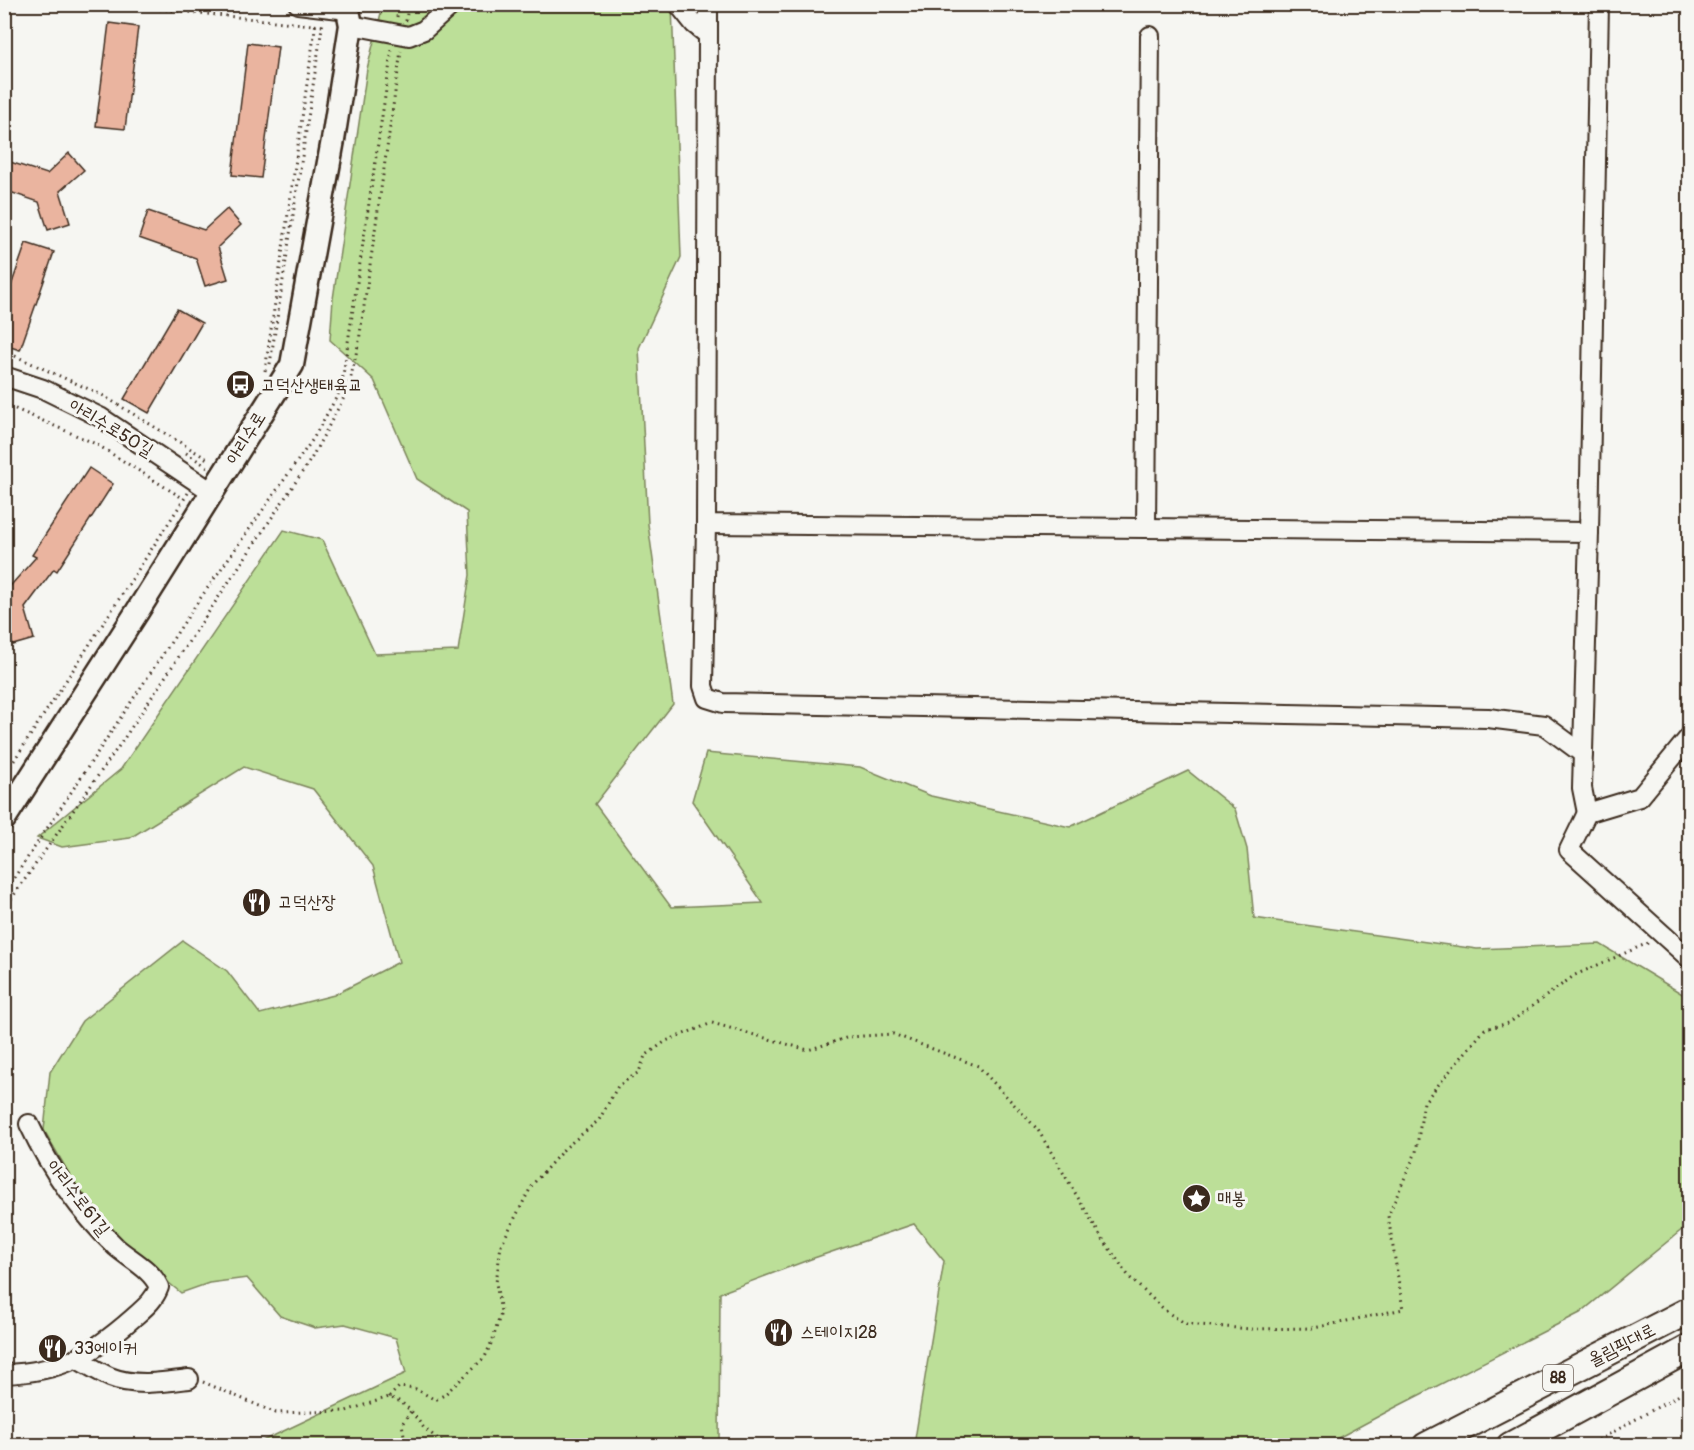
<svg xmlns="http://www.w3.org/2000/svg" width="1694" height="1450" viewBox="0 0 1694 1450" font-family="Pangolin,'Poor Story',sans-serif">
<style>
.green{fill:#bcdf98;stroke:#7c845b;stroke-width:1.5}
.building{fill:#eab49f;stroke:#3b2a1e;stroke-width:1.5}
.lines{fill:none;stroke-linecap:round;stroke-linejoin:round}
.minor-casing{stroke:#3b2a1e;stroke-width:22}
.major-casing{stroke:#3b2a1e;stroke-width:27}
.highway-casing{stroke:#3b2a1e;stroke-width:30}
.path{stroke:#3b2a1e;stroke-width:3;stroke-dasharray:1.5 4.5;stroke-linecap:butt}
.minor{stroke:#f6f6f2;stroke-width:18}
.major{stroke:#f6f6f2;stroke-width:22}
.highway{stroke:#f6f6f2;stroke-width:26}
.labels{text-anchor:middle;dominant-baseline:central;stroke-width:6;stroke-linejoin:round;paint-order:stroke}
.shield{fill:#f6f6f2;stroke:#73675e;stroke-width:1.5}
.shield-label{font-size:16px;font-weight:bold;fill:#3b2a1e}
.poi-label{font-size:18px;fill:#3b2a1e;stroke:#f6f6f2;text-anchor:start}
.street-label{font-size:18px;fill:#3b2a1e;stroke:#f6f6f2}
</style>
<rect width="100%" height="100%" fill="#f6f6f2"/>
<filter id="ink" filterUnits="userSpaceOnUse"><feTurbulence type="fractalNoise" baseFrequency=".0167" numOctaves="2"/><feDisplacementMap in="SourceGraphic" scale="12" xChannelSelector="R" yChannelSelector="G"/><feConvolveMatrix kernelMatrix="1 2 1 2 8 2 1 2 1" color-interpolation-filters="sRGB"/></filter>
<g filter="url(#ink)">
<!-- green -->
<polygon class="green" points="383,5 672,5 681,257 639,348 648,524 673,704 595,804 671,907 763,903 692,801 706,753 860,767 931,796 1070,827 1188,771 1235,809 1247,849 1254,918 1477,949 1600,944 1689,998 1689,1224 1580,1313 1394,1408 1325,1445 917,1445 915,1439 944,1261 914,1224 811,1259 720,1293 719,1445 254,1445 406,1373 396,1338 345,1324 315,1328 280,1316 247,1278 209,1283 181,1293 127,1248 74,1182 44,1130 50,1072 82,1021 183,941 227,971 260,1014 334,995 399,962 373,866 313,789 244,767 130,838 62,847 37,838 121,769 284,530 322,540 375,654 458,651 470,575 467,512 417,479 374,380 330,340 333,299 367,69"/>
<!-- building -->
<g class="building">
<polygon points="109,23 138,27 125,129 96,126"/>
<polygon points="248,43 278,47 261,178 232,175"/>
<polygon points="69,153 84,170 60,191 70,223 48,230 39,202 4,190 4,160 47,174"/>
<polygon points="227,209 241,225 218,247 228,279 205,286 196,258 139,238 148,211 204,230"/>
<polygon points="26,243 54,252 20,350 4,345 4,306"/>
<polygon points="177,309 202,323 149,413 124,399"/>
<polygon points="89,468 113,484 57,571 54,569 25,608 34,639 13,645 4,629 4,593 36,557 32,555"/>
</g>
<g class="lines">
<defs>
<g id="minor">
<polyline points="298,4 348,10"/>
<polyline points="678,4 694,24 708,35 706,524 1589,532"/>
<polyline points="708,4 708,35"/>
<polyline points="351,25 409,36 424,30 453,4"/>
<polyline points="4,376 43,389 100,417 212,492"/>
<polyline points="706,524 703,686 707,698 723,703 1488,718 1544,725 1583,754"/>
<polyline points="1146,528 1150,36"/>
<polyline points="1690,736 1640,797 1587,813 1569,850 1690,959"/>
<polyline points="1587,813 1582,788 1589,532 1599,4"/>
<path d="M77,1359C88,1365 99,1372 110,1377C134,1387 165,1382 189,1379"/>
<path d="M4,1374C62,1372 91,1355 133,1318C144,1308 154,1301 159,1287C151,1269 131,1260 116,1247C80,1212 50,1169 29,1124"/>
</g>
<polyline id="major" points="4,819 137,612 292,365 333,140 351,25 348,10 350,4"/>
<g id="highway">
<polyline points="1426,1446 1690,1310"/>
<polyline points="1510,1446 1690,1348"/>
</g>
</defs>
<!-- minor casing -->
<use href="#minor" class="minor-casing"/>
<!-- major casing -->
<use href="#major" class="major-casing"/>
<!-- highway casing -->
<use href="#highway" class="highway-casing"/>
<!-- path -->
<g class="path">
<polyline points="112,4 322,26"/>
<polyline points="397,17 399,4"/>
<polyline points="406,21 408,4"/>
<polyline points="4,351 102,395 209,460"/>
<polyline points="270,364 323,21"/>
<polyline points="265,371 316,22"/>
<polyline points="4,404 96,444 184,499"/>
<polyline points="186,453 208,467"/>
<polyline points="4,776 188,493"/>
<polyline points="4,893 197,603 313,439 341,389 392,50"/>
<polyline points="4,909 121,743 311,459 348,390 359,341 401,51"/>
<polyline points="203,1382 276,1413 346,1411 389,1397 401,1402 411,1411 424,1428 447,1446"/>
<polyline points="389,1397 399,1387 416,1389 432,1398 437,1399 444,1395 485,1357 493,1339 501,1312 496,1283 501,1245 532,1185 564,1149 599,1120 618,1086 639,1072 645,1056 666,1041 712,1023 808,1050 849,1037 893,1034 978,1066 1038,1130 1100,1235 1130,1278 1167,1312 1186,1324 1251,1329 1314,1328 1403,1309 1388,1216 1416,1152 1424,1102 1485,1029 1509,1023 1575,975 1648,943"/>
<polyline points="406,1446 402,1424 411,1411"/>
<polyline points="1588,1446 1690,1389"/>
</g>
<!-- minor -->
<use href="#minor" class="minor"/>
<!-- major -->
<use href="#major" class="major"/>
<!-- highway -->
<use href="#highway" class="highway"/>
</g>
</g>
<!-- icons -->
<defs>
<symbol id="bus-disc" viewBox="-11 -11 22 22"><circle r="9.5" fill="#3b2a1e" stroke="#f6f6f2"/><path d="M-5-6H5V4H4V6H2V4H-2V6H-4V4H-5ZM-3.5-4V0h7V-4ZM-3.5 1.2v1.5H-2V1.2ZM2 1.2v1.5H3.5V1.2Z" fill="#fff"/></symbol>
<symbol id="restaurant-disc" viewBox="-11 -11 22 22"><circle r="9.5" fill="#3b2a1e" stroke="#f6f6f2"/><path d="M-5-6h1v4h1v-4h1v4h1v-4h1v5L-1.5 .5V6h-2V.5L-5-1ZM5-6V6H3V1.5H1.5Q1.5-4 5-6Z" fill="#fff"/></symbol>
<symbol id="sight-disc" viewBox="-11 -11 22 22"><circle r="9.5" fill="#3b2a1e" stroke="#f6f6f2"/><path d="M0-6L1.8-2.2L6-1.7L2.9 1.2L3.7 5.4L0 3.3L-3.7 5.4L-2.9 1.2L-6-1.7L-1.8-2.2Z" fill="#fff"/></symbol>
</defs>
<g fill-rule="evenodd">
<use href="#bus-disc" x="224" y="368" width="33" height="33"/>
<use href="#restaurant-disc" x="240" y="886" width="33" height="33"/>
<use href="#sight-disc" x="1180" y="1182" width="33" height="33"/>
<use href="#restaurant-disc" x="762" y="1316" width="33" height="33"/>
<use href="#restaurant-disc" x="36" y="1332" width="33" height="33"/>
</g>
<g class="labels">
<!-- shield labels -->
<rect class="shield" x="1543" y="1365" width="30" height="26" rx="4.5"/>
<g class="shield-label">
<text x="1558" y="1378">88</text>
</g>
<!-- poi labels -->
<g class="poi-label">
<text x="261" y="385">고덕산생태육교</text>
<text x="278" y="902">고덕산장</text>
<text x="1217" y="1198">매봉</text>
<text x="800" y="1332">스테이지28</text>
<text x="74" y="1348">33에이커</text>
</g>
<!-- street labels -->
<g class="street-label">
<text transform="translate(111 428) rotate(31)">아리수로50길</text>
<text transform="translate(246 438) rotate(-58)">아리수로</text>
<text transform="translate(78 1198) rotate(52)">아리수로61길</text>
<text transform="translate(1622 1345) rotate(-27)">올림픽대로</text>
</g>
</g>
<!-- margin -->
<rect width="1694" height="1450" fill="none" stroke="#f6f6f2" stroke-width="24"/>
<rect x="12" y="12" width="1670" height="1426" fill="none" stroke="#3b2a1e" stroke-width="2" filter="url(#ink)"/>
</svg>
